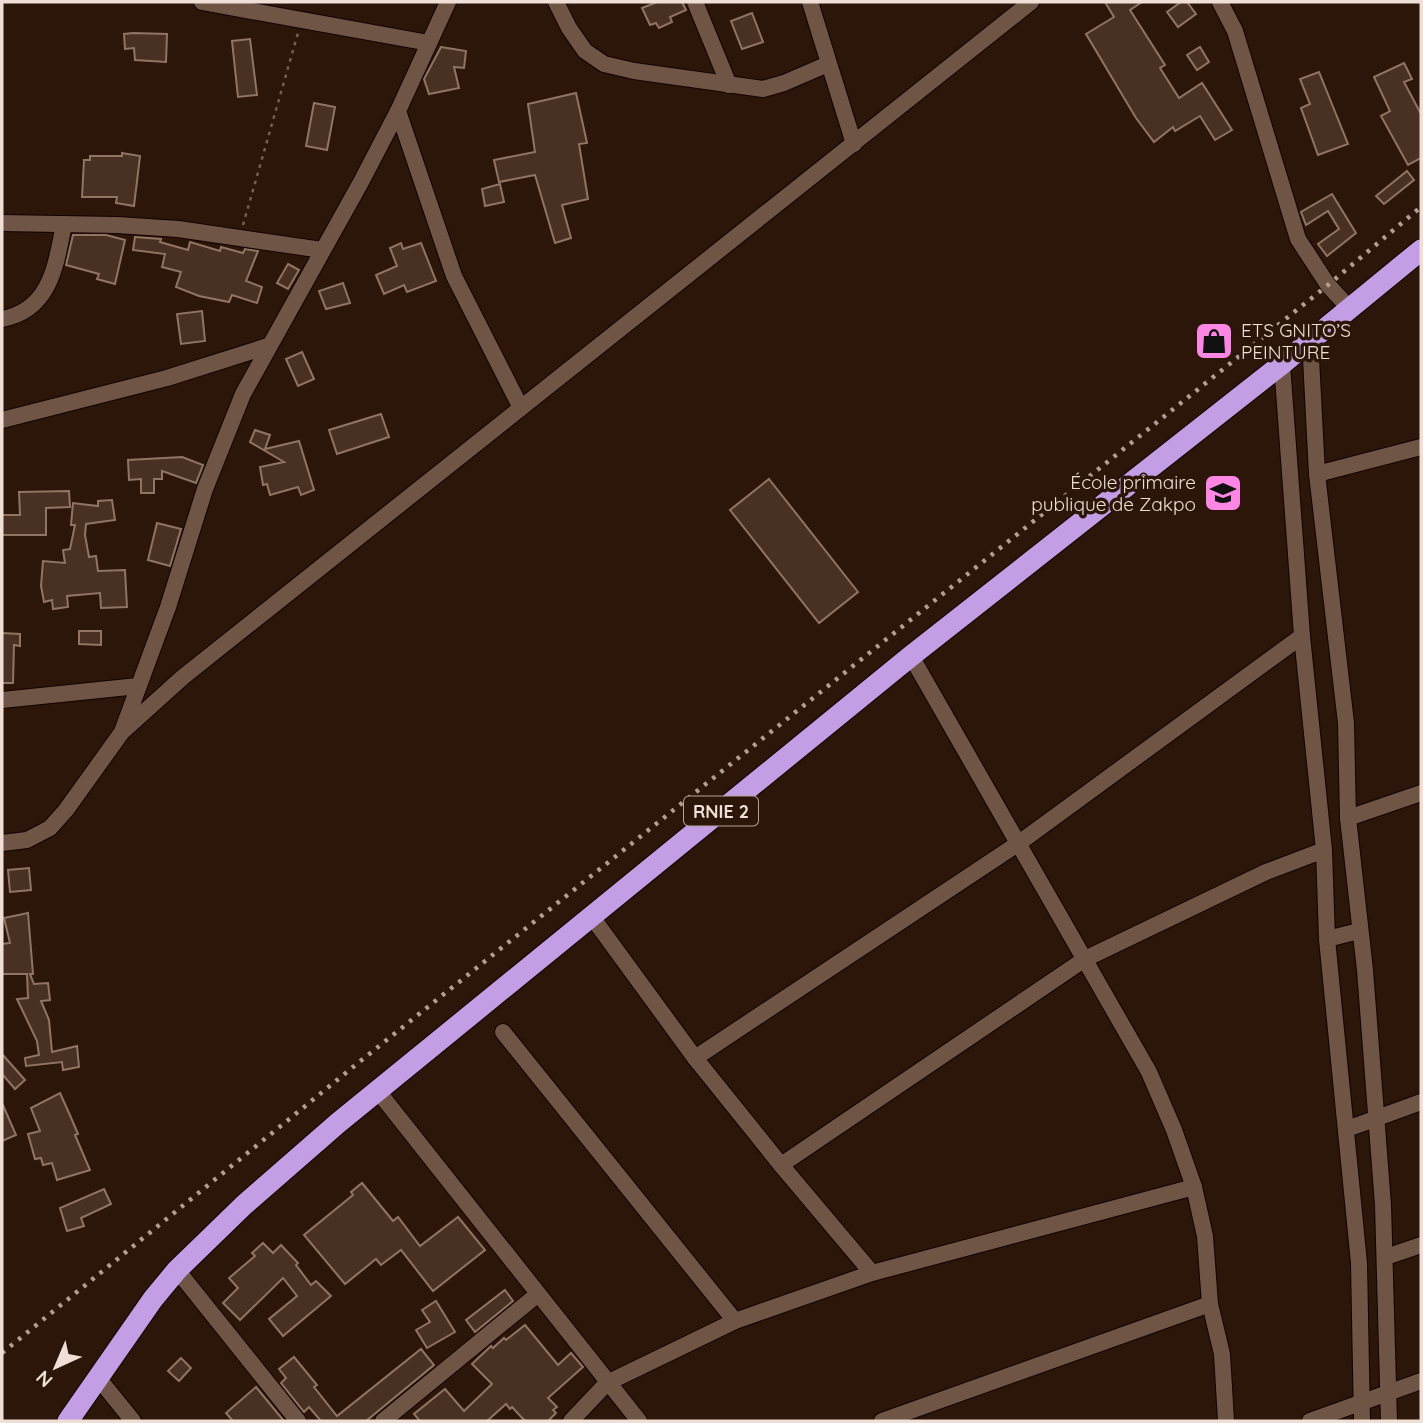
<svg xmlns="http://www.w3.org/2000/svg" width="1423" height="1423" viewBox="0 0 1423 1423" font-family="Quicksand,sans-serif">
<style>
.building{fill:#483022;stroke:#907464;stroke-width:2}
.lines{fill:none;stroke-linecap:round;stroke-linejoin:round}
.street-casing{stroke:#130200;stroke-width:18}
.highway-casing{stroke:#130200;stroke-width:23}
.path{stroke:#725e53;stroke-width:2.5;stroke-dasharray:3.5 5;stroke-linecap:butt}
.street{stroke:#6f5546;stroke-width:16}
.highway{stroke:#c39ee5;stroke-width:21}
.rail{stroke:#b19f95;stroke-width:4.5;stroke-dasharray:3.5 7;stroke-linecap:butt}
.labels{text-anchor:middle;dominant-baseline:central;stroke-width:7;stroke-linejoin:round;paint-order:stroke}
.shield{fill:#2c1609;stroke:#b4a398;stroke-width:2}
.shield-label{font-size:18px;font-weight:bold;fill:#efdfd6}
.poi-label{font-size:19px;fill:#efdfd6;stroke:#2c1609;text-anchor:start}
</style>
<rect width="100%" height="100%" fill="#2c1609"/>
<!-- building -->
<g class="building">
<polygon points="657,2 682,2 686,10 670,17 672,22 659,28 656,23 650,25 642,8"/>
<polygon points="1105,2 1142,2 1130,10 1165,65 1160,68 1179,98 1202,83 1232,130 1215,140 1200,116 1175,131 1173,127 1154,142 1136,118 1086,34 1114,17"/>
<polygon points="1181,2 1187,2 1196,14 1178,27 1167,12"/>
<polygon points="752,13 763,42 742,49 731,21"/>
<polygon points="133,33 167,34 166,62 135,60 134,48 125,49 124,34"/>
<polygon points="250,39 257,95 238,97 232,41"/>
<polygon points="441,47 466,51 464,68 454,67 459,88 429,94 424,79"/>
<polygon points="1200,47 1209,62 1197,70 1187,55"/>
<polygon points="1404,63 1412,79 1404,82 1421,114 1421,158 1408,165 1381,116 1390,111 1374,77"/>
<polygon points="1319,72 1348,144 1318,155 1301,108 1310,104 1300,79"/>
<polygon points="576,93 587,143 579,144 588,199 562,205 571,238 555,243 535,175 499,182 494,160 535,152 528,104"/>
<polygon points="314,103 335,107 327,150 306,146"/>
<polygon points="122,153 140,156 134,206 116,203 117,197 82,197 84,160 90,160 90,156 122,156"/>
<polygon points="1407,171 1414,180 1384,204 1376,196"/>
<polygon points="500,184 504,202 485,206 482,189"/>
<polygon points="1332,194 1356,233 1327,256 1318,244 1339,229 1328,211 1306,225 1301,212"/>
<polygon points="73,235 106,235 125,240 115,284 97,279 99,274 66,265"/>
<polygon points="135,237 161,239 160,242 188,250 190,242 220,251 221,247 243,253 245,249 258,251 246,281 262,287 257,303 232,295 229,302 199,296 176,287 181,272 162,267 165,254 133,250"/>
<polygon points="401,243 403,249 421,243 436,281 407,292 404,285 384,294 376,275 397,266 390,248"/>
<polygon points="288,264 299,270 288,289 277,283"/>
<polygon points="343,283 350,303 326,309 319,291"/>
<polygon points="202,311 205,341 181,344 177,314"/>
<polygon points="302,352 314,379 298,386 286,359"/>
<polygon points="381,414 389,437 337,454 329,430"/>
<polygon points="255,430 270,435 265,449 299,441 314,490 301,495 298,487 270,495 267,484 263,485 260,467 284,462 250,442"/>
<polygon points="182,457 203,465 196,483 162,471 162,479 154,479 154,493 141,493 141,479 129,480 128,460"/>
<polygon points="769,479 858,592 819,623 730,510"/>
<polygon points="69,491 70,507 46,508 46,535 2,535 2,515 20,515 19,492"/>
<polygon points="112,500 115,520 86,524 85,535 89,557 96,556 98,571 125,570 127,607 101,608 100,593 67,596 68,607 53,609 52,600 44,602 41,586 43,561 65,563 63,550 70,549 75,525 71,525 73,503 98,506 98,501"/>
<polygon points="157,523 181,529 170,566 148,560"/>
<polygon points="79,631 101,631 101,645 79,644"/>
<polygon points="2,633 20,634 20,646 14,645 13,683 2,683"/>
<polygon points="29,868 31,890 10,892 8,870"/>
<polygon points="28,913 33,974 30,974 34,984 48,983 50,1000 41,1001 49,1020 52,1052 77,1046 79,1067 63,1070 62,1062 26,1066 25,1058 39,1055 37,1041 17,999 28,998 27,974 2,974 2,944 10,943 4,918"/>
<polygon points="2,1054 25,1080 15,1089 2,1074"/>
<polygon points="60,1093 69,1113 78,1134 75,1135 90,1170 57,1180 52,1163 43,1165 41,1158 35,1159 28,1134 40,1131 31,1108"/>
<polygon points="2,1103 16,1135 2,1141"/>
<polygon points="362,1183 393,1221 398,1217 420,1246 458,1217 485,1250 433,1291 401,1250 381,1265 376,1259 345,1284 304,1235 353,1195 351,1192"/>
<polygon points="104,1189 111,1204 81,1218 84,1226 67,1231 60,1208"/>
<polygon points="263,1243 273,1253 281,1245 298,1263 296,1265 311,1285 316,1281 331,1296 283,1336 269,1319 297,1296 283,1278 240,1320 223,1303 238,1288 229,1278 255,1256 252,1253"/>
<polygon points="505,1290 513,1301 475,1332 466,1320"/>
<polygon points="436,1301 455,1332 427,1348 416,1330 430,1322 422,1310"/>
<polygon points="525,1325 558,1365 571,1353 583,1367 548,1398 557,1407 553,1410 556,1413 548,1421 525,1421 512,1407 510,1409 506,1404 487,1421 420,1421 414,1414 445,1389 464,1411 492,1384 472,1364 491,1346 493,1348 504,1338 506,1340"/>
<polygon points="421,1349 434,1365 366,1421 321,1421 309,1407 304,1412 281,1383 286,1378 279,1369 294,1357 317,1385 314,1387 337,1416"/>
<polygon points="181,1358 191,1368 179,1381 168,1371"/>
<polygon points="256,1387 284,1421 233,1421 226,1413"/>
</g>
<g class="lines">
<defs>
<g id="street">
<polyline points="202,2 429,43"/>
<polyline points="556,2 569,28 585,51 604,64 634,71 763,89 784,83 828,64"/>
<polyline points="695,2 729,85"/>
<polyline points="810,2 854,144"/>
<polyline points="1220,2 1235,31 1298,239 1328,285 1350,309"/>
<polyline points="398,111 454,276 521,408"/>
<polyline points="2,223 117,225 178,229 322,250"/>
<path d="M2,319C51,310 56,264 64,224"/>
<polyline points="1310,339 1317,474 1346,723 1348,818 1365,970 1383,1205 1389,1421"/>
<polyline points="1282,364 1302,636 1324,850 1327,939 1359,1263 1362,1421"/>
<polyline points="2,420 167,378 268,346"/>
<polyline points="1317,474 1421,447"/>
<polyline points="911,656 1149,1072 1174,1130 1194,1187 1205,1236 1210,1304 1222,1354 1226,1421"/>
<polyline points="2,700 138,686"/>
<polyline points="123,729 168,607 205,489 243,394 361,182 398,111 448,2"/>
<polyline points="1348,818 1421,793"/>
<polyline points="2,843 27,840 50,828 66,810 122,732 183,677 1031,2"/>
<polyline points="592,917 695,1058 781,1165 872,1273"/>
<polyline points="1327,939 1359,931"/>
<polyline points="503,1032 735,1321"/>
<polyline points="695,1058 1019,843 1302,636"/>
<polyline points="377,1090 639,1421"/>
<polyline points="1347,1129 1421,1102"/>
<polyline points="781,1165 1085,959 1266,872 1324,850"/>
<polyline points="1386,1257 1421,1245"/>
<polyline points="177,1270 298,1421"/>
<polyline points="99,1379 133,1421"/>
<polyline points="383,1421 538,1294"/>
<polyline points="571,1421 607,1383 735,1321 872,1273 1194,1187"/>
<polyline points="882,1421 1210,1304"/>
<polyline points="1310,1421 1421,1381"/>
</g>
<polyline id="highway" points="68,1421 153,1299 177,1270 244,1205 338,1123 911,656 1282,364 1421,250"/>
</defs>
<!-- street casing -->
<use href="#street" class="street-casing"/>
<!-- highway casing -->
<use href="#highway" class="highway-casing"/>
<!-- path -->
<polyline class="path" points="243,225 298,33"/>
<!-- street -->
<use href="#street" class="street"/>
<!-- highway -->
<use href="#highway" class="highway"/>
<!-- rail -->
<polyline class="rail" points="2,1353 358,1063 1328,285 1421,207"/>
</g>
<!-- icons -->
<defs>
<symbol id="shop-square" viewBox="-11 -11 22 22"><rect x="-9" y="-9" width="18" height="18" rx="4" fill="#fc86e4" stroke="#2c1609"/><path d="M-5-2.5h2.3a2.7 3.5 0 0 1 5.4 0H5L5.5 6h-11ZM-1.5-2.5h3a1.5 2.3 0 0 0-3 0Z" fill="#111"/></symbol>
<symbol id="school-square" viewBox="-11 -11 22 22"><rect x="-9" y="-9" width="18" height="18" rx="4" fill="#fc86e4" stroke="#2c1609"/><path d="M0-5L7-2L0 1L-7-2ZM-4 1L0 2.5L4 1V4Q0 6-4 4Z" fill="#111"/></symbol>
</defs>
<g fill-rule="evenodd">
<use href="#shop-square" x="1192" y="319" width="44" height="44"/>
<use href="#school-square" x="1201" y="471" width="44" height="44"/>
</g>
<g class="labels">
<!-- shield labels -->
<rect class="shield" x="684" y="796.5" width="74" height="29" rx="5"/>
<g class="shield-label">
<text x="721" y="811">RNIE 2</text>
</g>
<!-- poi labels -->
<g class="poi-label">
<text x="1241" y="330">ETS GNITO’S<tspan x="1241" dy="22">PEINTURE</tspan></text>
<text x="1196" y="482" text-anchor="end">École primaire<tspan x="1196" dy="22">publique de Zakpo</tspan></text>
</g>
</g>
<!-- border -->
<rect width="1423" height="1423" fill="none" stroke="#efdfd6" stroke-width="7"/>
<!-- north arrow -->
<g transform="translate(56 1367) rotate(224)" stroke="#2c1609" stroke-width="5" paint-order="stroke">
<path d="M0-5L12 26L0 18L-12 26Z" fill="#efdfd6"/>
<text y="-10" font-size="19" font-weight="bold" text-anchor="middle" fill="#efdfd6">N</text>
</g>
</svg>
